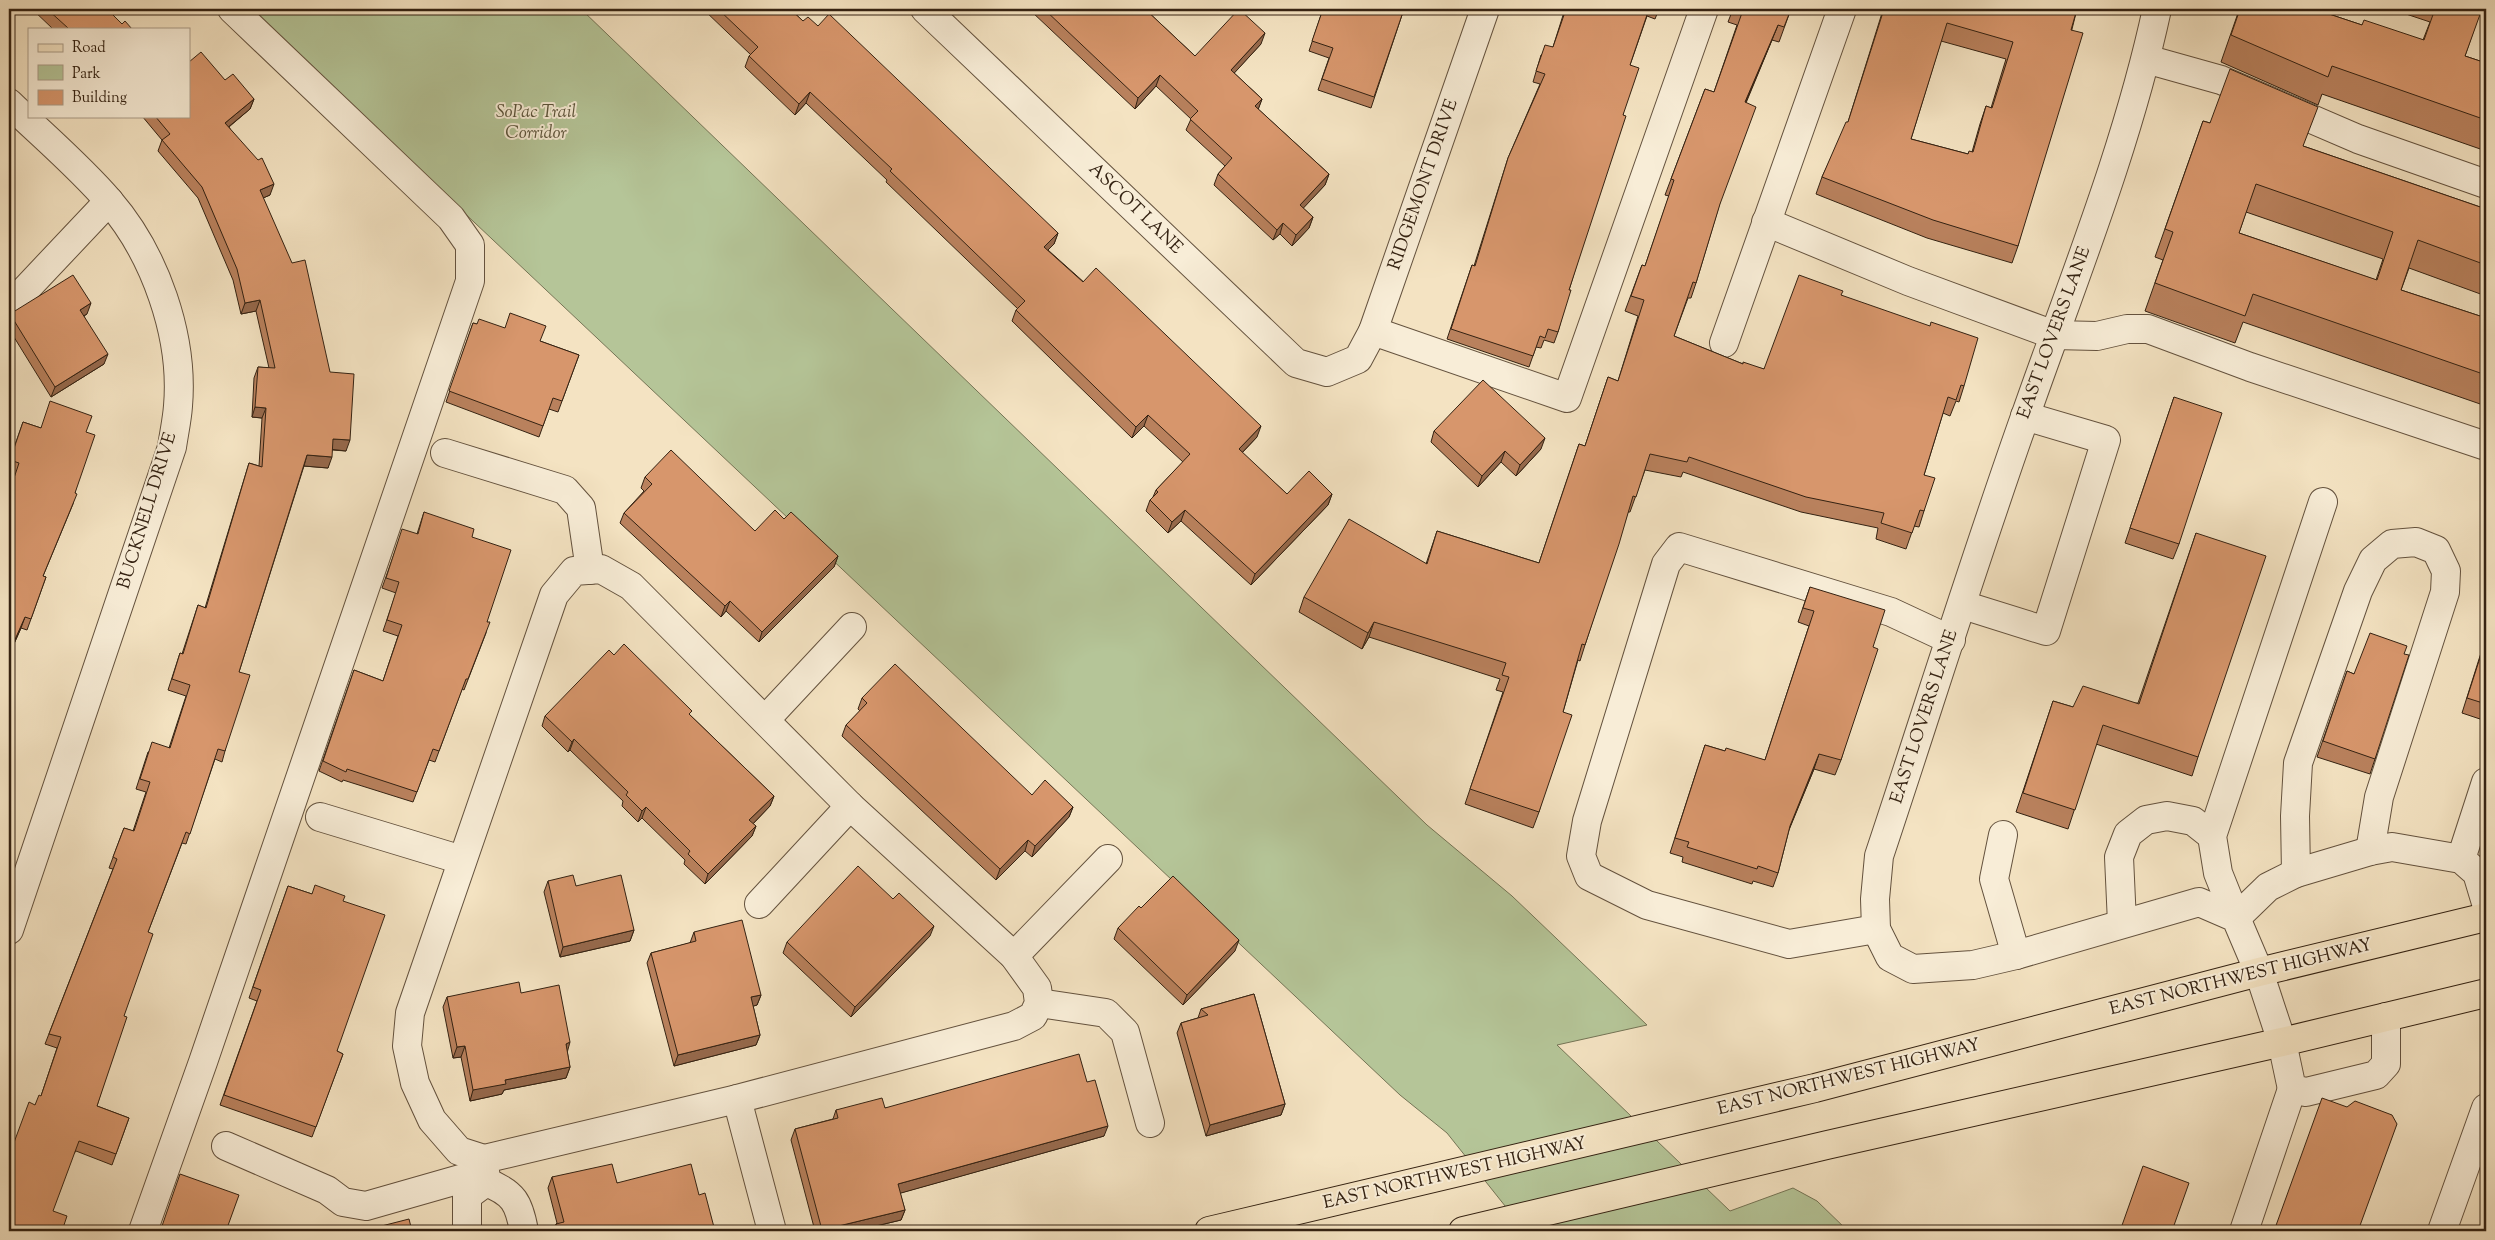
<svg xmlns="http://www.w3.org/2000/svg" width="2495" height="1240" viewBox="0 0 2495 1240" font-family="'Sorts Mill Goudy',serif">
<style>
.green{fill:#b5c598;stroke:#747455}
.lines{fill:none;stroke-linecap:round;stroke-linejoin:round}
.minor-casing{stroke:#64523e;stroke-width:30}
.major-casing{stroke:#342212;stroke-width:30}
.minor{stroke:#f8edd7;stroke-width:28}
.major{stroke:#f4e3c2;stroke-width:28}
.wall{fill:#b9815d;stroke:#342212;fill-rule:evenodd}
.shaded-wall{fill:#96694c;stroke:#342212}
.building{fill:#d7966c;stroke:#342212;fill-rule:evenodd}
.labels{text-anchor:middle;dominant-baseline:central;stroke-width:4;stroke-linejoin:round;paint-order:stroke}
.park-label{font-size:18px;font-style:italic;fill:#5b533a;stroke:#f8edd7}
.street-label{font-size:18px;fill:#342212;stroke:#f8edd7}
</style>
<rect width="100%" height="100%" fill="#f4e3c2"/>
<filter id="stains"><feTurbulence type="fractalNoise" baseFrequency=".004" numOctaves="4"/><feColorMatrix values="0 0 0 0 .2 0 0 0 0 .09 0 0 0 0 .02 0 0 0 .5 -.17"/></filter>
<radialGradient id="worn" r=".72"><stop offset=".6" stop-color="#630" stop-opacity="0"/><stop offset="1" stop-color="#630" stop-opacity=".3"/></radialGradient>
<!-- green -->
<polygon class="green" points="248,9 581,9 1427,825 1512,896 1647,1025 1557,1045 1730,1211 1793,1188 1817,1201 1848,1231 1525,1231 1447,1133 1400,1095"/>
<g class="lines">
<defs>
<g id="minor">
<polyline points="925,9 1296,363 1327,372 1358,359 1373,331 1485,9"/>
<path d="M2157,9C2127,148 2073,280 2026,414C1974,560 1928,709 1879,856L1875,899L1876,929L1890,957L1913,969L1973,965L2016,955L2199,902L2236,918L2259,972L2282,1042L2292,1089L2306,1092L2376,1075L2386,1064V1017"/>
<polyline points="2146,59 2221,80 2358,139 2486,184"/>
<path d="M9,103C42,135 80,167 109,201C155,254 184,336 178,406C177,420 174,433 172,447L9,930"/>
<polyline points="1766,222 1908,281 2054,335 2097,336 2127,329 2148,329 2250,367 2486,446"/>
<polyline points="9,307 109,201"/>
<polyline points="1373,331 1567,398 1704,9"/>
<polyline points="1724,343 1842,9"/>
<polyline points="445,453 565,490 581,508 590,570"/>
<polyline points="2323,502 2212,836 2218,873 2236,918 2268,887 2296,873 2370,851 2392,847 2461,859 2477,873 2486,903"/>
<polyline points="1963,605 2046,631 2106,440 2025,416"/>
<polyline points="766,719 852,627"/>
<polyline points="320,817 462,860"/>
<polyline points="2003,835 1994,879 2016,955"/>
<polyline points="2461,859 2486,782"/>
<polyline points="2296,873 2295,816 2298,763 2358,591 2373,560 2392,544 2416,542 2436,550 2446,571 2445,592 2379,797 2370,851"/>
<polyline points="759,904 850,806"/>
<polyline points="2122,923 2119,857 2128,834 2146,820 2167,816 2193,821 2212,836"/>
<polyline points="1876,929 1789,944 1647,905 1589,876 1581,856 1587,821 1666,564 1679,547 1891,612 1951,640"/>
<polyline points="1014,956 1108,859"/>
<polyline points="1039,1003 1106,1013 1125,1032 1150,1123"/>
<polyline points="737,1099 772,1231"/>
<polyline points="226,1146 327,1190 343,1202 366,1206 485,1172"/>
<polyline points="484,1159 737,1099 1014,1026 1033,1016 1039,1003 1037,988 1014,956 850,806 631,586 601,569 574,571 554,595 410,1013 407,1046 415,1083 432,1120 459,1151 484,1159 486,1182"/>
<polyline points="143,1231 203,1062 470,281 470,245 451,218 232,9"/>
<path d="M467,1231V1196L486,1182C514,1193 519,1203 524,1231"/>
<polyline points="2244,1231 2292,1089"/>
<polyline points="2442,1231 2486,1108"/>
</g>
<g id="major">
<polyline points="1209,1231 1815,1088 2259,972 2486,917"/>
<polyline points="1463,1231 1827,1145 2282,1042 2486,993"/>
</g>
</defs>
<!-- minor casing -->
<use href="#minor" class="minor-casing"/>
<!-- major casing -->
<use href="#major" class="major-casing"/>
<!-- minor -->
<use href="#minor" class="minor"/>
<!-- major -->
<use href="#major" class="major"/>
</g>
<!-- wall -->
<g class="wall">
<polygon points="32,9 107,9 122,24 132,29 53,29"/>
<polygon points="703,9 790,9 803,21 818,26 1058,233 1054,244 1048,250 1257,437 1242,453 1287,494 1332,494 1328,505 1251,585 1181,521 1168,533 1146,511 1150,500 1153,497 1156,490 1183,462 1144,426 1132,438 1012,321 1016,310 1018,309 886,182 887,180 806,103 795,115 745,67 749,56 751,55"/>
<polygon points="1034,9 1145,9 1195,56 1261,44 1234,73 1262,99 1258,109 1329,174 1325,185 1303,208 1313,217 1309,228 1292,246 1280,234 1273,240 1214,185 1218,174 1225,166 1186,130 1191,119 1156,86 1135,109 1032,12"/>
<polygon points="1323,9 1404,9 1371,108 1318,90 1329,58 1309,51"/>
<polygon points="1565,9 1659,9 1655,19 1647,16 1630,65 1623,115 1569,290 1558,332 1554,343 1544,340 1541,348 1536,347 1529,367 1447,339 1472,265 1474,266 1508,158 1540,84 1533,82 1541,55 1553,47"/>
<polygon points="1733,9 1791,9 1779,42 1772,40 1746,103 1719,206 1696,283 1691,298 1688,298 1674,336 1743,364 1764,369 1841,295 1964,386 1959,402 1956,401 1950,416 1943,413 1924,475 1924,511 1919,527 1914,526 1906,549 1876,539 1878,528 1801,512 1683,472 1681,477 1645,470 1630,512 1628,512 1585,645 1580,661 1578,660 1563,712 1539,812 1533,828 1465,804 1503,692 1496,690 1500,679 1369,637 1362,649 1299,612 1304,597 1426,564 1437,531 1539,563 1579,444 1585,446 1608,377 1618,381 1638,316 1625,311 1642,265 1645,266 1669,196 1665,195 1705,89 1714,92 1737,25 1728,22"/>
<path d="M1878,9H2077L2018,246L2012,263L1927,238L1816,194L1822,177L1848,122L1882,13L1877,11ZM1941,41L2006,59L1991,108L1986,106L1980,124L1972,152L1968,154L1911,139Z"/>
<polygon points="2230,9 2314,9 2362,25 2423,40 2430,22 2406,14 2408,9 2486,9 2486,11 2481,9 2465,56 2486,63 2486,151 2322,94 2318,105 2221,62 2238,13 2230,10"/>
<polygon points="225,80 254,99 250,109 229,127 270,195 263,198 346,451 332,450 328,468 304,466 239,672 225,751 222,762 215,759 186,844 182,843 148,932 97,1106 129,1118 112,1165 76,1151 9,1231 35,1105 41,1096 57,1048 45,1044 113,869 109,868 124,828 133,831 146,792 136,789 148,752 169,748 186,696 168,690 180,653 182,654 198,605 205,608 249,463 259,466 262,418 252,417 254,378 258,367 269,368 256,311 241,314 233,280 198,198 158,151 162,140 142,116 189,116"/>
<path d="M2203,121L2210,123L2303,146L2486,209V296L2409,268L2401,290L2486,318V406L2243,322L2235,343L2145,311L2163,260L2155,257ZM2246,212L2383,259L2376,280L2239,233Z"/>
<polygon points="10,314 87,314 84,316 104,364 51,397 9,329 9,318"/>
<polygon points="473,323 540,341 579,355 558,412 549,409 539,437 446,402"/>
<polygon points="2174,397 2179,544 2173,559 2125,543"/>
<polygon points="23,422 41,428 86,432 73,504 43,576 46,577 27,630 21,628 9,655 9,493 15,474 9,472 9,462"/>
<polygon points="1434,431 1541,449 1516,476 1501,462 1478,487 1431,442"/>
<polygon points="645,477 755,531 784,519 838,556 834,567 759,642 726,611 721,617 620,523 624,513 644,491 641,488"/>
<polygon points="424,512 472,537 487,622 486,633 464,690 462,689 435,762 429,760 413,802 343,780 342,782 319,771 354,670 383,681 398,636 383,631 396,593 382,588 399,540 417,534"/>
<polygon points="2196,533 2198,757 2192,776 2096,744 2068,829 2016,812 2053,701 2073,707 2138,703"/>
<polygon points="1810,587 1873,647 1841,760 1835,775 1814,769 1789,830 1778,873 1773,887 1753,881 1752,884 1682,862 1683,857 1670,853 1705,745 1725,751 1765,760 1809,626 1798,622"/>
<polygon points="2486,637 2486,721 2462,713"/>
<polygon points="2404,654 2375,759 2370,774 2317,757 2347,671 2354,674"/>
<polygon points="614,655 690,715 774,796 770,806 753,824 756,826 752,836 705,884 684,864 685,860 642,818 638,822 622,806 623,801 570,750 568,752 542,726 545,716"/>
<polygon points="862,698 1032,795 1073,807 1069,817 1032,857 1025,851 996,880 842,736 846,725 860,711 858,709"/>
<polygon points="548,881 576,886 634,930 630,941 560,957 544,892"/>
<polygon points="288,886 312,894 343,901 337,1051 343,1054 312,1137 220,1105 257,1001 249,998"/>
<polygon points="1141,908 1235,951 1183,1005 1114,939 1118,928"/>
<polygon points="694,932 761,995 757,1005 753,1006 760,1035 756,1045 674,1066 647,963 651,953 690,943"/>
<polygon points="930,936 851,1017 783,953 787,942"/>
<polygon points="521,993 567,1051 570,1067 566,1078 504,1090 502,1094 470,1101 461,1057 453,1058 443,1007 447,997"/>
<polygon points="1254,994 1285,1104 1281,1115 1206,1136 1177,1033 1181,1023 1198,1018 1201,1009"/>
<polygon points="1087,1082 1104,1136 900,1193 905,1210 901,1220 855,1231 815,1231 791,1140 795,1129 833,1119 836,1110 885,1108"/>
<polygon points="552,1177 617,1183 699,1195 715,1231 553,1231 556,1224 557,1223 548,1188"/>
</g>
<!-- shaded-wall -->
<g class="shaded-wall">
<polygon points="1778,25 1772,40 1739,118 1745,102"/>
<polygon points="1265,33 1261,44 1227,81 1231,70"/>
<polygon points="1160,75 1156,86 1135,109 1138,98"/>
<polygon points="810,92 806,103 795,115 799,104"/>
<polygon points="254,99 250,109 221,133 225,123"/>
<polygon points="1262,99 1258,110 1255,106"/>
<polygon points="1329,174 1325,185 1296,216 1300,205"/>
<polygon points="274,184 270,195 256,201 260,190"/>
<polygon points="1313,217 1309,228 1292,246 1296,235"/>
<polygon points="1283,223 1280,234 1273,240 1277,230"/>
<polygon points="1058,233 1054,244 1040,258 1044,247"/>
<polygon points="260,300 256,311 241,314 245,303"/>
<polygon points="91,303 87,314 76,320 80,310"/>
<polygon points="108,354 104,364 51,397 55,387"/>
<polygon points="255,407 266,408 262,418 252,417"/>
<polygon points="1148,415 1144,426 1132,438 1136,427"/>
<polygon points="1261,426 1257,437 1235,460 1239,449"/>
<polygon points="1545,438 1541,449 1516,476 1520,465"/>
<polygon points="333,439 350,440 346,451 329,449"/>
<polygon points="1505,451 1501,462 1478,487 1482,476"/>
<polygon points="307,455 332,457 328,468 304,466"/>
<polygon points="1332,494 1328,505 1251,585 1255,574"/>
<polygon points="1185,510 1181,521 1168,533 1172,522"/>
<polygon points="838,556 834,567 759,642 762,632"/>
<polygon points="730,601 726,611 721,617 725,606"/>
<polygon points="25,617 21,628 9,655 9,653"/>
<polygon points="1374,622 1369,637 1362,649 1368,633"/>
<polygon points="574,739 570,750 568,752 572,742"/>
<polygon points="1819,754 1814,769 1784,841 1790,826"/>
<polygon points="774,796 770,806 746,831 749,820"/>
<polygon points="646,807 642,818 638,822 642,811"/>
<polygon points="1073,807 1069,817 1032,857 1035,846"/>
<polygon points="756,826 752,836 705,884 708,874"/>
<polygon points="1028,840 1025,851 996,880 1000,869"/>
<polygon points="934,926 930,936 851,1017 855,1007"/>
<polygon points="634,930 630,941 560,957 563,947"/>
<polygon points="1239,940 1235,951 1183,1005 1187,995"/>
<polygon points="761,995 757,1005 747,1008 751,997"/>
<polygon points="760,1035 756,1045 674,1066 678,1055"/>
<polygon points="570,1042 567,1053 566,1044"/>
<polygon points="465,1046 461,1057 453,1058 457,1047"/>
<polygon points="570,1067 566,1078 504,1090 502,1094 470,1101 473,1090 505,1080"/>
<polygon points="1285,1104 1281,1115 1206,1136 1210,1125"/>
<polygon points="1108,1126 1104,1136 894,1195 898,1184"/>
<polygon points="905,1210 901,1220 855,1231 821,1231 822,1230"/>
</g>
<!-- building -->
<g class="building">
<polygon points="47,9 107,9 122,24 125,21 132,29 67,29 68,28"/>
<polygon points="718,9 790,9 803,21 808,17 818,26 829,14 1058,233 1044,247 1083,282 1096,268 1261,426 1239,449 1287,494 1309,471 1332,494 1255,574 1185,510 1172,522 1150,500 1158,492 1156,490 1190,454 1148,415 1136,427 1016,310 1025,301 890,171 892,169 810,92 799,104 749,56 758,47"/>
<polygon points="1044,9 1145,9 1195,56 1239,9 1265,33 1231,70 1262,99 1255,106 1329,174 1300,205 1313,217 1296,235 1283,223 1277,230 1218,174 1232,158 1190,119 1198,111 1160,75 1138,98"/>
<polygon points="1323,9 1404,9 1374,97 1322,79 1333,48 1312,41"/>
<polygon points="1566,9 1649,9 1630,65 1639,68 1623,115 1626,116 1569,290 1571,290 1558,332 1548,329 1545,338 1540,336 1533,356 1451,329 1472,265 1475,266 1508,158 1545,74 1536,71 1545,45 1553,47"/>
<polygon points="1740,9 1791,9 1784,27 1778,25 1745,102 1756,107 1720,204 1696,283 1693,282 1674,336 1743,364 1743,362 1764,369 1799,275 1843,291 1841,295 1930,326 1931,322 1978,338 1964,386 1961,385 1956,400 1948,397 1924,475 1935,478 1924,511 1920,510 1912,533 1881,523 1884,513 1806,497 1689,457 1687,462 1650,454 1636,497 1633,496 1619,544 1585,645 1582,644 1563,712 1572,715 1539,812 1470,789 1509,677 1502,675 1506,663 1374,622 1368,633 1304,597 1349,519 1427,564 1437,531 1539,563 1579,444 1585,446 1608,377 1618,381 1644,300 1631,296 1642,265 1645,266 1674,180 1671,179 1705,89 1714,92 1743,10"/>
<path d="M1884,9H2077L2071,30L2083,33L2018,246L1933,220L1822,177L1846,122H1848ZM1947,23L2013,42L1992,108L1986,106L1973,152L1969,151L1968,154L1911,139Z"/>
<polygon points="2240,9 2314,9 2362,25 2364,20 2424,40 2435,9 2482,9 2465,56 2486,63 2486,120 2332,66 2328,77 2231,35"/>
<polygon points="201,52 225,80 233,74 254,99 225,123 258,160 262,158 274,184 260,190 292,263 305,260 330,372 354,374 350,440 333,439 332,457 307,455 239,672 250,675 225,751 218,749 190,834 186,832 148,932 153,934 124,1016 127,1017 97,1106 129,1118 116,1154 79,1141 53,1211 67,1216 62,1231 9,1231 9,1156 29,1102 35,1105 39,1095 41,1096 61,1037 49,1034 117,859 113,857 124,828 134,831 150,782 140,779 152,742 170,748 190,685 172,679 180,653 183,654 198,605 206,608 249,463 262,467 266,408 255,407 258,367 275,368 260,300 245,303 237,269 202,187 162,140 170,134 155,116 189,116 189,62"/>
<path d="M2230,69L2318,107L2303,146L2486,209V265L2418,240L2401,290L2486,318V375L2253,294L2245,316L2155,283L2173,232L2165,229L2203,121L2210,123ZM2256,184L2393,232L2377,280L2239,233Z"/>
<polygon points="73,275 91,303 80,310 108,354 55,387 10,314"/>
<polygon points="510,313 546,326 540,341 579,355 562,401 553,398 543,426 449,391 473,323 477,324 479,319 505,328"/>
<polygon points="1483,380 1545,438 1520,465 1505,451 1482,476 1434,431"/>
<polygon points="2174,397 2222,413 2179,544 2130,528"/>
<polygon points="50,401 92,416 86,432 95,435 75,493 77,494 43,576 46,577 31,619 25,617 9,653 9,493 19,463 10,460 23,422 41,428"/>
<polygon points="671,450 755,531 775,510 784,519 791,512 838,556 762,632 730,601 725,606 624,513 652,484 645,477"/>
<polygon points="424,512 474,529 472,537 511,550 487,622 490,622 468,679 466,679 439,751 433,749 417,792 347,769 346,772 323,761 354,670 383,681 402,625 387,620 399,582 386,578 402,529 418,534"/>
<polygon points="2196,533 2266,556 2198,757 2103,725 2075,810 2023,793 2053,701 2073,707 2083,686 2139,704"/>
<polygon points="1810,587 1885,610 1873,647 1878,649 1841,760 1819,754 1790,826 1778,873 1758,866 1757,869 1687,847 1689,842 1675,838 1705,745 1725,751 1726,748 1765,760 1814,611 1803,608"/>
<polygon points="2370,633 2407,646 2404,654 2409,655 2375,759 2323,741 2347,671 2354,674"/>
<polygon points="2486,639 2486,704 2467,698"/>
<polygon points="624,644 692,711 689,714 774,796 749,820 756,826 708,874 688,854 690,851 646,807 642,811 626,795 628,792 574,739 572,742 545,716 609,650 614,655"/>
<polygon points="895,664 1032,795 1045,780 1073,807 1035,846 1028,840 1000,869 846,725 867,703 862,698"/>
<polygon points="9,678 13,679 9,692"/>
<polygon points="858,866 893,899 899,893 934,926 855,1007 787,942"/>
<polygon points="573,875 576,886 621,875 634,930 563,947 548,881"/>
<polygon points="1173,876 1239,940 1187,995 1118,928 1139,906 1141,908"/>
<polygon points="315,885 345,896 343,901 385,915 337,1051 343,1054 316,1127 224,1095 261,990 253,987 288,886 312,894"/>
<polygon points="742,920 761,995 751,997 760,1035 678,1055 651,953 696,941 694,932"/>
<polygon points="519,982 521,993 559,985 570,1042 566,1044 570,1067 505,1080 506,1084 473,1090 465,1046 457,1047 447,997"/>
<polygon points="1254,994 1285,1104 1210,1125 1181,1023 1208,1015 1201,1009"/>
<polygon points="1079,1054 1087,1082 1095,1080 1108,1126 898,1184 905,1210 822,1230 795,1129 838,1118 836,1110 882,1098 885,1108"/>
<polygon points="2322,1098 2347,1107 2355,1101 2392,1115 2397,1124 2358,1231 2274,1231"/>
<polygon points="612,1164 617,1183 691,1164 699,1195 705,1193 715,1231 558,1231 556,1224 564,1222 552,1177"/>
<polygon points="2143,1166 2189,1183 2172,1231 2120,1231"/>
<polygon points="180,1174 239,1195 226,1231 156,1231 162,1226"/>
<polygon points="409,1219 412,1231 362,1231"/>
</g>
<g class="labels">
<!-- park labels -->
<g class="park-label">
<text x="536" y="113">SoPac Trail<tspan x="536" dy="21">Corridor</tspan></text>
</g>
<!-- street labels -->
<g class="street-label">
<text transform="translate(1424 185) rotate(-71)">RIDGEMONT DRIVE</text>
<text transform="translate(1135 209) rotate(44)">ASCOT LANE</text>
<text transform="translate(2055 333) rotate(-70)">EAST LOVERS LANE</text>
<text transform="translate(148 511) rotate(-73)">BUCKNELL DRIVE</text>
<text transform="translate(1925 717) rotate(-72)">EAST LOVERS LANE</text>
<text transform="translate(2241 978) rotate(-14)">EAST NORTHWEST HIGHWAY</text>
<text transform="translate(1849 1078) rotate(-14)">EAST NORTHWEST HIGHWAY</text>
<text transform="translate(1455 1174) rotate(-13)">EAST NORTHWEST HIGHWAY</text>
</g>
</g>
<!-- margin -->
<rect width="2495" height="1240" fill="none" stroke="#f4e3c2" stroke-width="30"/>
<rect x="10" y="10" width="2475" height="1220" fill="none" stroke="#342212" stroke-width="2.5"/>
<rect x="15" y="15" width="2465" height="1210" fill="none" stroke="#342212"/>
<!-- legend -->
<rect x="28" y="28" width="162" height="90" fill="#f8edd7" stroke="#aa9c88"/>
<rect x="38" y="44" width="25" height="8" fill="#f4e3c2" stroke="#aa9c88"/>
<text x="72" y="52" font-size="15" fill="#342212">Road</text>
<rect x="38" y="65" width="25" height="15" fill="#b5c598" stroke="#aa9c88"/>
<text x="72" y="78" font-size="15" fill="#342212">Park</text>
<rect x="38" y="90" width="25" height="15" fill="#d7966c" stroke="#aa9c88"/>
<text x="72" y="102" font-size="15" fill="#342212">Building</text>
<rect width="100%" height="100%" filter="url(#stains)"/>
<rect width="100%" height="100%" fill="url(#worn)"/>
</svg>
